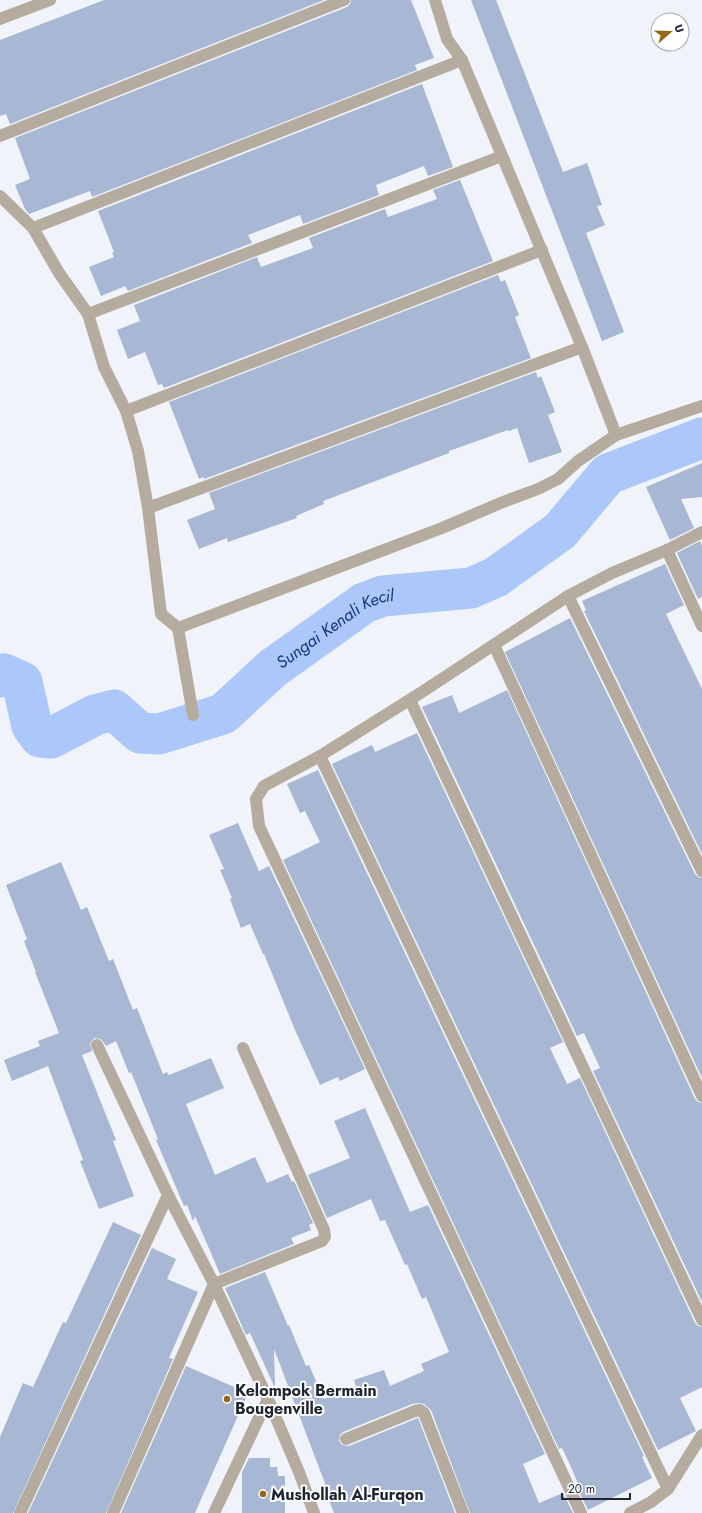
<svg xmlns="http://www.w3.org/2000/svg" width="702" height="1513" viewBox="0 0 702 1513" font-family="Jost,sans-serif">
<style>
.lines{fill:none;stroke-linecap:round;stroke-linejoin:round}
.river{stroke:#acc8fb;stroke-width:41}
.building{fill:#a7b7d4}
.minor{stroke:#b5ac9f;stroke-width:12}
.poi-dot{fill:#956816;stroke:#fff;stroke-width:1.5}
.labels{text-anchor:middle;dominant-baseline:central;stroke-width:4;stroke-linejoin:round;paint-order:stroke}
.poi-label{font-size:16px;font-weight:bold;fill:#202631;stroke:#fff;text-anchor:start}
.water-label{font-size:17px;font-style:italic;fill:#14377f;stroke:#fff}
</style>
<rect width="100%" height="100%" fill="#f0f3f9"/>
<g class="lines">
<!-- river -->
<path class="river" id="s1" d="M0,677L4,674L22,682L32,726L40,737L51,738L95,715L114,710L140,733L159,734L223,714L273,668L364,603L383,596L471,588L496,577L560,531L608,474L702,438"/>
</g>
<!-- building -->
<g class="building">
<polygon points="104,0 324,0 10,124 6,114 0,116 0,40"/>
<polygon points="351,0 411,0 434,58 415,65 417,70 92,197 90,191 29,214 25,209 15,185 30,179 15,138 347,7 350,4"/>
<polygon points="471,0 496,0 563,172 587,163 602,205 597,206 605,225 586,233 624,332 602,341"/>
<polygon points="422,84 453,167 428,176 424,166 376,185 379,195 303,224 300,215 248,235 252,243 128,291 125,286 101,296 89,267 114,257 112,253 114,252 98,211"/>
<polygon points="460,180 493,261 164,388 162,384 158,385 145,352 128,359 117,330 140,321 134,305 257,257 261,267 313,248 309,238 385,209 388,217 437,199 433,190"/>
<polygon points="498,275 501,282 505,280 519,315 515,317 531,358 204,479 203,477 199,479 169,402"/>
<polygon points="536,372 538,378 541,376 555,412 548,415 562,452 529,463 517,428 509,431 508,430 449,451 449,453 323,501 324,504 296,516 297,518 228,542 227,538 199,549 187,520 215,509 209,493"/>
<polygon points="702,463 702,497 681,499 694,528 670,540 646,487"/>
<polygon points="700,541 702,546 702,597 698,599 677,553"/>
<polygon points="665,564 684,605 666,614 702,689 702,854 584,611 586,610 582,601"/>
<polygon points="570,618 695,874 698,877 702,878 702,1078 505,652"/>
<polygon points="507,690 695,1099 698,1102 702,1103 702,1302 593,1071 600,1068 584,1033 577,1036 422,707 452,695 459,713"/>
<polygon points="417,733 563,1042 550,1048 567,1084 580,1078 695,1323 698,1326 702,1327 702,1387 680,1398 696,1431 658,1450 332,764 372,745 375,752"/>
<polygon points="318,770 644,1456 642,1457 652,1478 588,1510 577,1487 579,1486 571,1467 562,1448 559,1449 283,860 320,842 305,811 300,813 287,784"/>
<polygon points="238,823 259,871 269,866 365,1069 340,1081 338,1077 320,1085 295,1030 264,954 263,954 250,924 241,928 230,899 232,898 220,870 224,869 209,835"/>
<polygon points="61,862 81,910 87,907 109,961 113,959 133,1010 137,1008 163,1074 167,1072 169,1075 211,1058 224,1088 186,1104 215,1175 255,1157 267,1183 288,1174 292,1182 294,1181 313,1223 309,1225 311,1230 291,1238 294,1244 220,1274 195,1216 193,1221 187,1205 184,1206 156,1140 158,1139 131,1072 129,1073 116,1041 106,1046 101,1039 94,1038 90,1044 92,1051 82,1055 116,1140 113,1141 134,1196 99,1209 80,1161 83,1160 48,1066 12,1081 4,1060 40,1046 38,1041 59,1033 35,972 36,972 24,941 27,939 6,885"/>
<polygon points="365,1108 410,1212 428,1205 545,1454 523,1464 539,1503 563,1493 573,1513 470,1513 431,1410 424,1404 419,1403 412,1404 343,1432 340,1435 339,1441 342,1445 349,1446 418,1418 455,1513 334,1513 324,1487 326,1486 274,1349 275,1386 274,1386 250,1333 246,1335 225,1288 265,1272 288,1326 289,1325 306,1366 309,1365 324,1399 356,1386 354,1380 384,1370 390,1386 424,1371 421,1364 449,1352 426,1297 422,1299 407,1264 405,1265 385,1220 380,1221 371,1199 327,1218 308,1175 350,1158 334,1121"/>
<polygon points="113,1222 141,1235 13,1513 0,1513 0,1437 23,1383 33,1387 63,1322 66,1323"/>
<polygon points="152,1248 176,1259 167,1279 198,1292 169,1358 173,1359 106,1513 28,1513"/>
<polygon points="186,1366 248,1393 195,1513 121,1513"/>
<polygon points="249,1458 270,1458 270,1467 277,1467 278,1476 285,1476 285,1513 242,1513 242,1472"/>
</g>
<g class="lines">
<!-- minor -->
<g class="minor">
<polyline points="435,0 447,39 462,60 582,347 616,435"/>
<polyline points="0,19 50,0"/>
<polyline points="0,136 344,0"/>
<polyline points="0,196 33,228 59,273 88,314 104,367 126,411 138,451 148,508 161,614 178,628 193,715"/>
<polyline points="33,228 462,60"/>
<polyline points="88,314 502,156"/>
<polyline points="126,411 542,250"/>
<polyline points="148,508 582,347"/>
<polyline points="667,550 702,626"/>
<polyline points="568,596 702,871"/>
<polyline points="178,628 442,528 503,502 538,489 558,479 578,461 616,435 702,406"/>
<polyline points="494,645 702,1096"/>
<polyline points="410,700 702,1320"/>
<polyline points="320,756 668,1489"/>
<polyline points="97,1045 168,1195 214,1284 268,1399 299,1472 314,1513"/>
<polyline points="346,1439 415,1411 420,1410 424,1413 463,1513"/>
<polyline points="20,1513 168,1195"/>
<polyline points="113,1513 214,1284 322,1241 325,1237 324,1230 243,1048"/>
<polyline points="214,1513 268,1399"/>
<polyline points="581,1513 259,826 256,799 264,786 320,756 422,692 568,596 612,573 667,550 702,532"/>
<polyline points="630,1513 651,1502 668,1489 702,1435"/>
</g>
</g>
<!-- markers -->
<g class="poi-dot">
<circle cx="227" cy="1399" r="4"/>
<circle cx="263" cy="1494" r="4"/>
</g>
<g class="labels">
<!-- poi labels -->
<g class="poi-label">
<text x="235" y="1390">Kelompok Bermain<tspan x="235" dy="18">Bougenville</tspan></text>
<text x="271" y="1494">Mushollah Al-Furqon</text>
</g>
<!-- water labels -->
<g class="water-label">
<text stroke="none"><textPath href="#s1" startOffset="427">Sungai Kenali Kecil</textPath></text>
</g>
</g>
<!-- north arrow -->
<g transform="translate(670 32) rotate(70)"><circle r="19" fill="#ffffff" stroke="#a6a8ad"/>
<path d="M0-3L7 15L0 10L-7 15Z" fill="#956816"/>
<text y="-6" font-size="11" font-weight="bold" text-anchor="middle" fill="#202631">U</text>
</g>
<!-- scale -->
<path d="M562 1493v6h68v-6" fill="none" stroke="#202631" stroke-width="2"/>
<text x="568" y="1493" font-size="12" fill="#202631" stroke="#ffffff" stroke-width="3" paint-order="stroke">20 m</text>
</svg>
